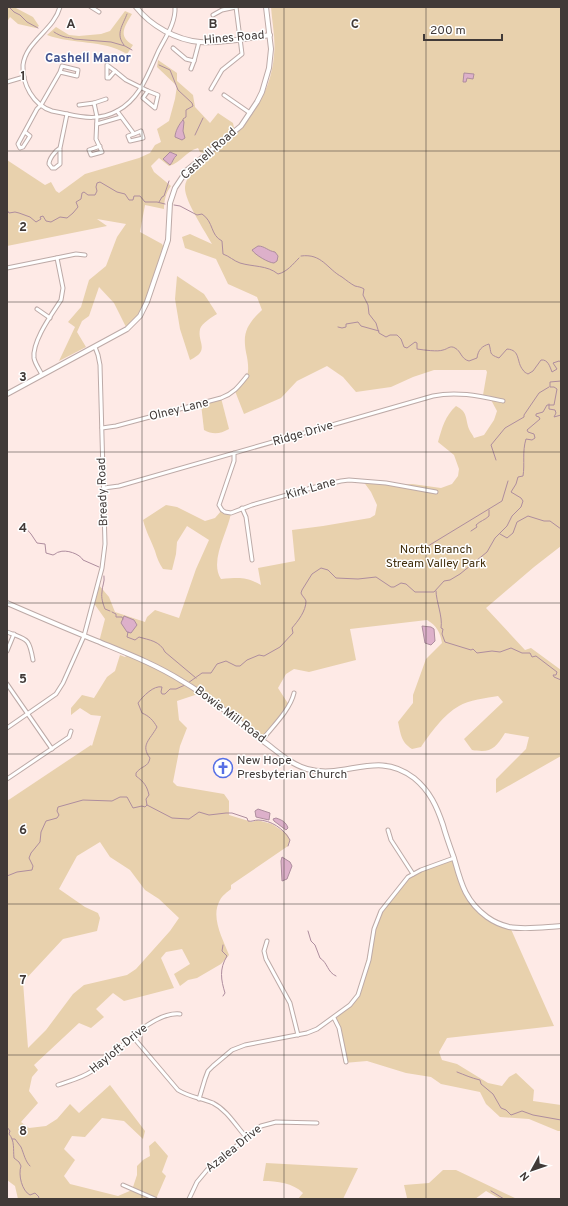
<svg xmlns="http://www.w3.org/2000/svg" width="568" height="1206" viewBox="0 0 568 1206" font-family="Overpass,sans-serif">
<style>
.green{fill:#e8d1ad;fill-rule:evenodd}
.water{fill:#ddb0ca;stroke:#ae8d9e}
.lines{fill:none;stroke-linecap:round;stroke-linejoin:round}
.stream{stroke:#ae8d9e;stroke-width:1}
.street-casing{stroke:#bdaaa7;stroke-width:5}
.secondary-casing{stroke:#bdaaa7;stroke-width:6}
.street{stroke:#fff;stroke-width:3}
.secondary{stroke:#fff;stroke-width:4}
.grid{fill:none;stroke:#413a38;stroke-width:1;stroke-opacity:0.55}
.labels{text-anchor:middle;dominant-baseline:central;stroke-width:3;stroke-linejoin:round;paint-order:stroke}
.street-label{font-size:12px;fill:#413a38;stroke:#fff}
.park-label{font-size:12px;fill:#422f0d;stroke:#fff}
.poi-label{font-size:12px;fill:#413a38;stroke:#fff;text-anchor:start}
.neighbourhood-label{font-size:13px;font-weight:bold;fill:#43538f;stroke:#fff}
.grid-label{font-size:13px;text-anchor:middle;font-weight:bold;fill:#413a38;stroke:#fff;stroke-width:3;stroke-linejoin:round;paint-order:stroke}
</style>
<rect width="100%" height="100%" fill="#feeae6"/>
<!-- green -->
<g class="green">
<polygon points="7,7 14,7 33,17 39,26 36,28 18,24 10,17 7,22"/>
<path d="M271,7H557L561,8V546L534,567L486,608L525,650L531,648L561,670V756L496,793V779L526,749L529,737L505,733C495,749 491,753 472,750L464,739L503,702L498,696C487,698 468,700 459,706C444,714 430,734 421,747L412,749C401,742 401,735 398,722L413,703V695L426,659L442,643C440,632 437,626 427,620L350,629L356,660L309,672L294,669L286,674L278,688L289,705L262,740L201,693L177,701L179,720L187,728L180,746L173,782L177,786L224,794L229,801V815L252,822L257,820L272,824L287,834L290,840L288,846L231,885V889C227,892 222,896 220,900C210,917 223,939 229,955L221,964L197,978L188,980L180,986L174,974L190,964L182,949L166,952L161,958L174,988L124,1001L113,993L96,1009L104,1017L91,1028L79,1023L34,1065L38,1070L32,1077L29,1091L38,1103L21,1122L29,1128L46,1126L57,1119L70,1104L79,1113L110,1085L145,1131L143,1139L124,1121L102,1118L85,1137L72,1136L64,1149L75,1160L64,1176L70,1184L118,1196L132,1190L137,1175V1166L143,1160L150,1156L149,1146L155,1141L168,1156L162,1172L166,1176L156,1199L151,1197L150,1199H18L15,1186L7,1180V801L91,745L92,746L101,716L91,715L80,708L71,715V708L82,695L94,698L107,677L115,671L120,655L125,657L128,654L99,642L105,619L93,602L98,584L109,597L115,612L145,622L147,617L155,610L179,618L196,569L209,540L187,526L177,542L176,554L172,570L163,569C159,563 157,558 155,551C151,540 146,532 143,520L166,505L177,507L205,521L215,518L222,510L231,513C228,532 209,561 221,579C239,578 245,576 261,585L258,568L295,561L292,530L323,526L370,518L375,515L377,505L371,492L363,481L398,485L412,484L441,488L452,484L458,476L459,469L454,455L438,442C442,428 445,416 456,406C468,412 465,418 469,429C470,432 473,435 474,438L484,435L494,420L497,411L490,398L491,396L483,395L487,372L486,370H434L413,377L391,387L356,392L343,377L327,366L297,381L281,398L244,414L235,391C239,386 244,381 247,376C249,370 248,363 247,357C242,335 245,326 262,310L257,297L228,284L216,259L185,248L182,237L190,234L212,244C205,231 184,200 185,187C186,170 221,146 234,135C256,115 272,85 274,55C276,40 272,23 271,7ZM100,842L110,857L130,870L145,890L159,899L179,918L170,931L136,969L127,975L84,985L73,994L46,1030L28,1048L23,982L63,939L97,931L100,918L98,913L85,907L59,889L77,856Z"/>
<path d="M125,11L132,14C125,26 117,36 133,45L127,54C102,39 74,45 47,35L56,27L69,35L79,36L101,34L110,31Z"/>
<path d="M158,60L177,73V81L193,95L195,107L210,123L218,113L233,123L234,128L203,153L200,152L198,148C186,151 181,163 169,166L159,158L151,166L154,172L171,186C166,192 164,201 164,209L145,205L140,232L162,244L165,250L143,310L127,329L114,303L99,287L89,316L82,321L77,332L86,347L59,361L75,327L68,322L81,307L89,280L106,266L117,237L126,224L97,219L107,226L7,246V160L45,185L51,182L56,191L59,193L85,174L139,158L150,153L155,145L161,142L157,129L169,121L175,99L177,86L157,67Z"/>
<path d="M177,276L204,294L217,314C212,317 202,323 200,329C197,343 211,350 190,360L180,329L175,299Z"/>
<path d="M221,398L229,429C220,434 213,435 204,430L201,404Z"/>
<polygon points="454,858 465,893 481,913 510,927 554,1026 447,1038 439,1052 442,1060 457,1064 488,1083 502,1086 509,1077 516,1073 534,1090 533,1101 561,1105 561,1131 558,1131 529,1119 500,1117 486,1104 480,1092 441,1084 431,1077 406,1073 367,1061 344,1063 338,1029 334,1018 350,1005 358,995 374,929 381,911 408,877 413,874"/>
<path d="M266,1163L358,1168L343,1199H298L303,1193C293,1183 277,1181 263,1181Z"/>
<polygon points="443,1170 456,1170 517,1199 500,1199 486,1191 475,1199 420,1199 407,1198 404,1185 429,1183"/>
</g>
<!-- water -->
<g class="water">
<polygon points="464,73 474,74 473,79 467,78 466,82 463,82"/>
<path d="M183,120L184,122L183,131L185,138L182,140L175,137C175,132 179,124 183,120Z"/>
<path d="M170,152L177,155C173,158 173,162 170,165L163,159Z"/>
<path d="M258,246C265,246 268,251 275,252L278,256L277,261L274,263C269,263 255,255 252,250Z"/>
<polygon points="124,616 134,620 137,625 131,633 127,632 121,623"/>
<polygon points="422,626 431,627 434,629 435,641 431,645 425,643"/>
<polygon points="258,809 270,813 269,820 256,817 255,811"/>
<path d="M276,818C282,820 286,822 288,828L286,830L274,821L273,819Z"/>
<polygon points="282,857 290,862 292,866 287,879 282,881 281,861"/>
</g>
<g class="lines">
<!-- stream -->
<g class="stream">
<polyline points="9,7 14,12 20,15 27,22 38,28"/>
<path d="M54,32C57,34 61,36 65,37C69,38 70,37 74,39L111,42L125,46L132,50"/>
<path d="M124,45C115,34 123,25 127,14"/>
<polyline points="159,65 170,70 178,90 192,103 193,106 186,110 186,117 183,119 183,120"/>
<polyline points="195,135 203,118"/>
<polyline points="159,202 162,197 164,196 169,181"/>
<path d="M174,205L180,206L197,215L202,214C214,222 210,235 222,241L223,254C229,256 234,261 240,263C253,267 267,265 278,274C287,272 293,264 299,258"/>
<polyline points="7,210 9,213 15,212 19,213 30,217 36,222 41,219 40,217 43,216 46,221 51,222 60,217 67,218 73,213 78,207 76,202 81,199 82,193 84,192 88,195 95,195 97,191 96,187 97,183 100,182 117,192 125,194 129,200 133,200 134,196 140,196 145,202 157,202 165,204"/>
<path d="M301,256C322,253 327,269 342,277C346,280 351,284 355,286C359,287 361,287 364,289L363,295L368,305L369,314L376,323L379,333L386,337L390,335H397L401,339L404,347L407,348L415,342L417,343V349C424,350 438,352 443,350C448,349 450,345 455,348C461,351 461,359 469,361L477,358C478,350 482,346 489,344C492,353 488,354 499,358L507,349C521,350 516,362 523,370C524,372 526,373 528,374L533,371L541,360C548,359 550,367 552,372L557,369L553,363L559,361L561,362"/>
<polyline points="338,327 342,328 346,327 346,324 358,322 361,326 379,331"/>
<polyline points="549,404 549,409 555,410 556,413 554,417 561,415"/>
<polyline points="496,460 491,445 505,428 524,417 524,415 539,393 549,387"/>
<path d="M23,525L31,534L37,543L45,544L46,553L53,555C56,554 57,552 59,552C66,549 80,554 83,560L99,567"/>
<path d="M471,531L477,527L476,525C480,521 485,520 489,516V510"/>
<polyline points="500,534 507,538 513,533 517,522 528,516 544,521 550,521 561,529"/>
<polyline points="428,546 502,501 508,481"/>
<path d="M104,576C105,582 102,586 102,592C101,598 103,604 105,609L110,611"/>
<path d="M436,591C436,601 443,617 441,628L443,629L442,634L445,642L471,650L473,649L477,653L492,651L500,652L511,648L522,653H530L532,657L536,656L557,672L556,675H553L554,677L561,680"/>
<polyline points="112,612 116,614 116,617 122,617 123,619"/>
<path d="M128,632L127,637L135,640L139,637C149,640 160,641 165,652L196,678"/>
<path d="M188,683L202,673H211L217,664L226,661L236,666H240L247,660L259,655L264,656L280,647L293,633L292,628C298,621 306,611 306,601C305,598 302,596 301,593L302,590L312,574L321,568L328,570L336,578L358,579L376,577L391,587H394L401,583L406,584L415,592H434L444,581L450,580L460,574L487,552L495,538L507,526L512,516L521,507L523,501L521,498L511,492L516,484L518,477L523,476C525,464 522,452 526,439L532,440L535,438L534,434L528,432L527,430L540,419L539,417L536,416V414L543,412L547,405H554L557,389L554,387H550V382L561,381"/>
<path d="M147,805L172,818L189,819L199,812L209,815L226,813H232L247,818L248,821C252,822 254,820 258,820C271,820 284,829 290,840L288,846"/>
<path d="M7,876L17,872L32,870L33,866L29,858L31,853L40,842L41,832L46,821L57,818L59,815L57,811L58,807L83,800L112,801L120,797H127L133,808L142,806L145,807L147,805L146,799L149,795C147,786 144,782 136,776V773C142,765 148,768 150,758C140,745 150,740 157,727C153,720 149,716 142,713L138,703C143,696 154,685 162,687L161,692L162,694H165L170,689H176L185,685"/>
<path d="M308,931L311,941L315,945L320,958C328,963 327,972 336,976"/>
<path d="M223,945L222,951L227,956C219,969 221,980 225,993L223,996"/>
<path d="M457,1072C465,1075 471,1078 480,1080L481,1084L493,1094L501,1108L506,1110L511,1115L522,1111L533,1115L561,1120"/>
<path d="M7,1127L10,1131L9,1134C15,1141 13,1149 14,1158L19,1162L21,1166C18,1175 22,1191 30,1195L35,1193L39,1197L38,1199"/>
<path d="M12,1139H15C17,1142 19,1144 21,1147C24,1154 25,1161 30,1166"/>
<polyline points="491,1191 504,1199"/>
</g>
<defs>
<g id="street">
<path d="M60,7C54,30 26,41 23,65C22,84 33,105 52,111C57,112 62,113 67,114C84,118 101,120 117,111C140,99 148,74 158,52C165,38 176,23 175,7"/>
<polyline points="91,7 99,12"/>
<polyline points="213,15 222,10 236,7"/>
<polyline points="173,48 186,59 194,61 199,42"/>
<polygon points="107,65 115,71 109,78 107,78"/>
<polyline points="191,69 194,61"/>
<polyline points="115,71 126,80 148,91"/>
<polyline points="7,82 24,77"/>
<polyline points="211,89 222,70 242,54 236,7"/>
<polygon points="148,91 158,95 155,108 143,98"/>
<polyline points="224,95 250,113"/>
<polyline points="94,103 106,99"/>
<polyline points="79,105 94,103 97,117 96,139 102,152 91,155 89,150 100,146"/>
<polyline points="117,111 134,134 128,136 130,141 143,138 141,131 134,134"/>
<polyline points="97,124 121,117"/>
<polyline points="25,132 30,136 23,147 20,148 18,144 37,109 41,105 60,72 77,76 78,70 62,66 60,72"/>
<path d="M60,148C55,151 49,159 49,164L52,168H55L60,164V148L67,114"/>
<polyline points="7,268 76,254 85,255"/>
<polyline points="37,309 50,318"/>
<path d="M42,375C40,370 35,364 34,358C32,341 52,314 61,300L63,288L57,258"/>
<path d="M102,428L116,426L221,398C234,393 239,386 247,376"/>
<polyline points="234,453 234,461 219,505 222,510 225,512 231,513 252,505 315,487 341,481 349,480 386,483 436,492"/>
<path d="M104,488L119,486L433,396C457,391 479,396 503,401"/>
<polyline points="242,508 246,517 252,560"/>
<path d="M7,632C27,640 29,637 33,660"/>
<polyline points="7,651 14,634"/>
<polyline points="7,684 52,749"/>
<polyline points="7,728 56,694 63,683 84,636 102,568 105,544 100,365 98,355 95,347"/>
<path d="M262,740C273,726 290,710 294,693"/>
<polyline points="7,779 69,737 71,731"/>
<polyline points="388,830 391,840 413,874"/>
<polyline points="267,941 264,951 266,959 290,1003 298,1035"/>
<polyline points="334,1018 339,1028 346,1062"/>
<path d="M133,1037L178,1090C189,1097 201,1098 213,1103C227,1110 236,1126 246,1137"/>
<path d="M58,1085C69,1081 82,1078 92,1071C116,1055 150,1011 180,1014"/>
<polyline points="199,1099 205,1079 208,1071 213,1066 232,1050 245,1045 307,1033 317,1029 350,1005 358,995 369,960 374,929 381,911 408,877 421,870 454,858"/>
<polyline points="123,1185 155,1199"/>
<polyline points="189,1199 197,1182 207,1170 261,1126 276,1122 317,1123"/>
</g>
<g id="secondary">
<path d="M136,7C151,26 176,40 200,42C222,44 248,38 270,35"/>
<polyline points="7,394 127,329 140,316 147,302 164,252 168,240 170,203 175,188 187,170 241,126 257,102 262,92 269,68 271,49 266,7"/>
<path d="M7,603C37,616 67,629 97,641C126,653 155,664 182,681C211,698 237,720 263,741C277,751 290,764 307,769C345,780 377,749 414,778C430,791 437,807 443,825C446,836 450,847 454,858C461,883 465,901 487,917C494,922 501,925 509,927C526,930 544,927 561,926"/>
</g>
</defs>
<!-- street casing -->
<use href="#street" class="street-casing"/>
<!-- secondary casing -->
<use href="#secondary" class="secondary-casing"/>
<!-- street -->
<use href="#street" class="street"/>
<!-- secondary -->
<use href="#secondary" class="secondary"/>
</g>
<!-- grid -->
<path class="grid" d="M142,7V1199M284,7V1199M426,7V1199M7,151H561M7,302H561M7,452H561M7,603H561M7,754H561M7,904H561M7,1055H561"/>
<!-- icons -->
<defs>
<symbol id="church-ring" viewBox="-11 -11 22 22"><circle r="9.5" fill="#fff" stroke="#566fe5" stroke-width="1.5"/><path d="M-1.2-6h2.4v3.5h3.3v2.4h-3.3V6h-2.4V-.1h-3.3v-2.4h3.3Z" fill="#566fe5"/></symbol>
</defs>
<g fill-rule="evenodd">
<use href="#church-ring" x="212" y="757" width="22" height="22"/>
</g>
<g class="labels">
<!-- street labels -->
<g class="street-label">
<text transform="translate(234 38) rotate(-5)">Hines Road</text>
<text transform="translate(209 154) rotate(-42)">Cashell Road</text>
<text transform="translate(179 410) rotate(-14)">Olney Lane</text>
<text transform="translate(303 434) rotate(-16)">Ridge Drive</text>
<text transform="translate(311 489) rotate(-16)">Kirk Lane</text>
<text transform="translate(103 492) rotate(-92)">Bready Road</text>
<text transform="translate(230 715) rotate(37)">Bowie Mill Road</text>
<text transform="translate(119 1049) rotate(-39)">Hayloft Drive</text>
<text transform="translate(234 1149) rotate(-39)">Azalea Drive</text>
</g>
<!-- park labels -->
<g class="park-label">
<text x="436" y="550">North Branch<tspan x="436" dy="14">Stream Valley Park</tspan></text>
</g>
<!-- poi labels -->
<g class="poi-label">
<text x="237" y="761">New Hope<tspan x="237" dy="14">Presbyterian Church</tspan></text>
</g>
<!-- neighbourhood labels -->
<g class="neighbourhood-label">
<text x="88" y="59">Cashell Manor</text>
</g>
</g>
<g class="grid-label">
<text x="71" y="28">A</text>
<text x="213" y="28">B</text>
<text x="355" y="28">C</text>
<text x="23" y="80">1</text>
<text x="23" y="231">2</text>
<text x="23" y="381">3</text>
<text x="23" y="532">4</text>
<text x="23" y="683">5</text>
<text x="23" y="834">6</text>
<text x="23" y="984">7</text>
<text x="23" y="1135">8</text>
</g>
<!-- border -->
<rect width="568" height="1206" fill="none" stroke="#413a38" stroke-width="16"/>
<!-- north arrow -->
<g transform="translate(532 1170) rotate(230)" stroke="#ffffff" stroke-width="3" paint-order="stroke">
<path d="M0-3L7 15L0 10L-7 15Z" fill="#413a38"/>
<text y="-6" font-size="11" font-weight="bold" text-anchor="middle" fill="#413a38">N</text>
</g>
<!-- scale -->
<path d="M424 34v6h78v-6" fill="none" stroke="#413a38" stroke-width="2"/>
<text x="430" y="34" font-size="12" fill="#413a38" stroke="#ffffff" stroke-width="3" paint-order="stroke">200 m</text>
</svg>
